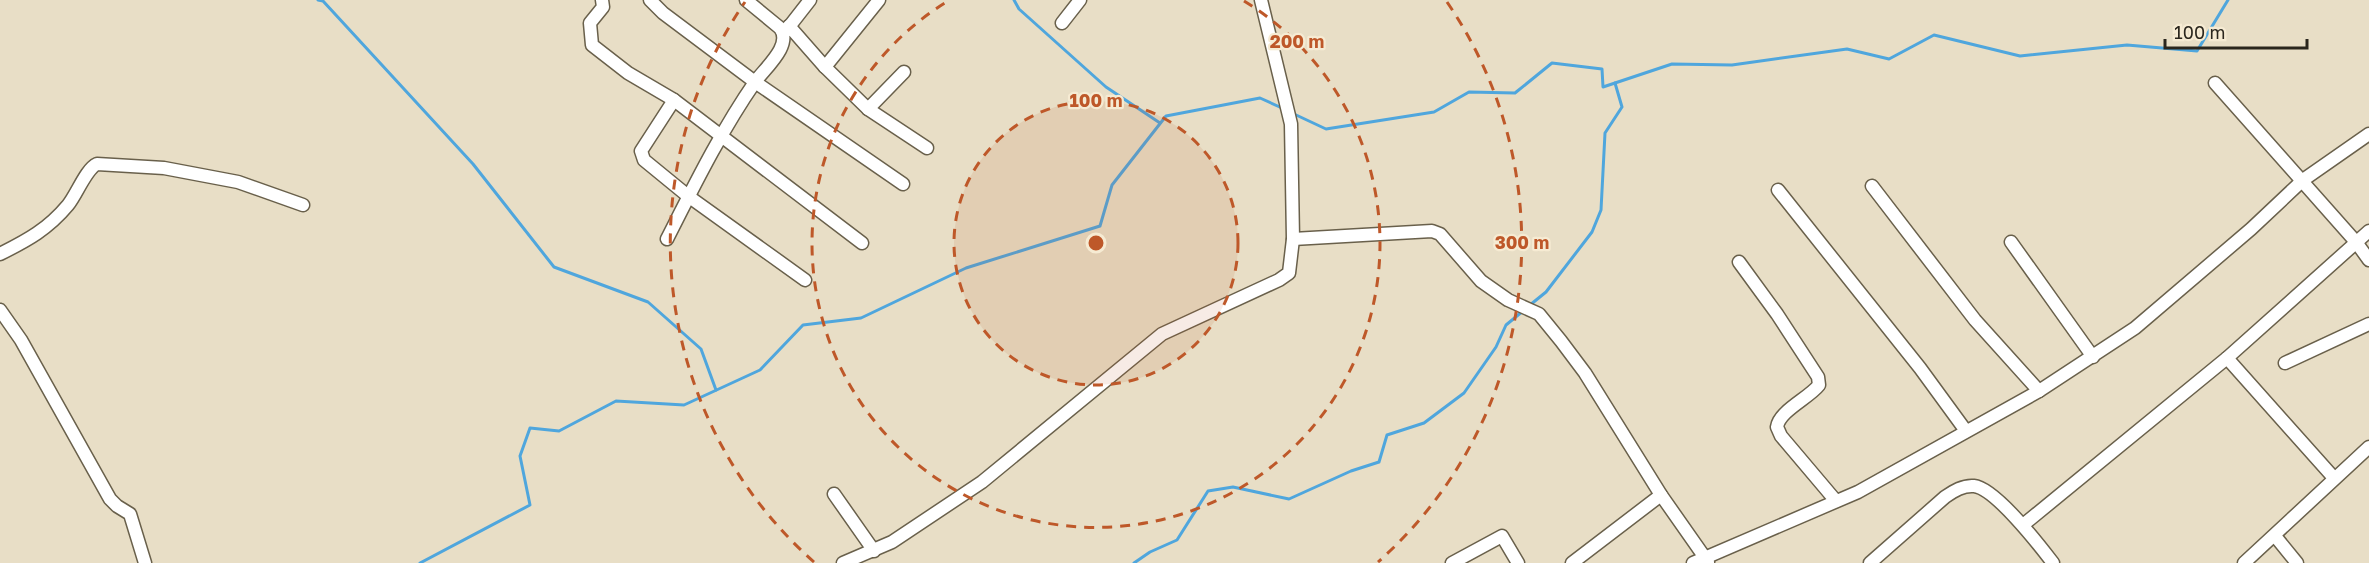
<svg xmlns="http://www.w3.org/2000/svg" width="2369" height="563" viewBox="0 0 2369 563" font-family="'Golos Text',sans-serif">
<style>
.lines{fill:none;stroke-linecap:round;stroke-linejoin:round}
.stream{stroke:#4fa6dd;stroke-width:3}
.minor-casing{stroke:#69604b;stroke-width:15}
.minor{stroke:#fff;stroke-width:12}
.ring{fill:none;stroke:#be5829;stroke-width:3;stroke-dasharray:10 8}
.centre{fill:#be5829;stroke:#f6ebd3;stroke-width:3}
.ring-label{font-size:18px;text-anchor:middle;font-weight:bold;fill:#be5829;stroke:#f6ebd3;stroke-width:4.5;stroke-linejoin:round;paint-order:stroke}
</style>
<rect width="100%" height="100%" fill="#e8dec6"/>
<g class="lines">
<!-- stream -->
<g class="stream">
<polyline points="318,0 323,1 473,164 554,267 648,302 701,349 716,390"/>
<polyline points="1014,0 1019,9 1106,87 1160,123"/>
<polyline points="1294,114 1326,129 1434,112 1469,92 1515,93 1552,63 1602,69 1603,87 1672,64 1732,65 1847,49 1889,59 1934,35 2020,56 2127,45 2197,51 2228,0"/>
<polyline points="1530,305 1546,292 1592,232 1601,210 1605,133 1622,107 1615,83"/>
<polyline points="420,563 530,505 520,456 530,428 559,431 616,401 684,405 760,370 803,325 861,318 966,268 1100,226 1112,185 1166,116 1260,98 1282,108"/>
<polyline points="1134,563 1150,552 1177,540 1208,491 1233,487 1289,499 1351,471 1379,462 1387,435 1424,423 1464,393 1496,347 1506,325 1523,311"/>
</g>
<defs>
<g id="minor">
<polyline points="602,0 603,7 590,23 592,45 628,73 674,100 862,243"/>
<polyline points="650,0 663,13 755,82 903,184"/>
<polyline points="1062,23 1080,0"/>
<polyline points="789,26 825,67 868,109 927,148"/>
<polyline points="785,32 810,0"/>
<polyline points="825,67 879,0"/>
<polyline points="2215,83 2356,242 2369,260"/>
<polyline points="674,100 641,151 644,160 688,196 805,280"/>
<polyline points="868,109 904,72"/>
<polyline points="1872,186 1975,320 2039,391"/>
<polyline points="1778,190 1920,368 1966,431"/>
<path d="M667,239C694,186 721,131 755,82C765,68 793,45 780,28L746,0"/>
<polyline points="1293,239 1432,231 1440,234 1481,281 1508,300 1539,314 1561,341 1585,373 1661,495 1708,562"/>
<polyline points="2011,242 2093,357"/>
<path d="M0,254C28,240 48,229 68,205C77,194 86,169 97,164L164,168L238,182L303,205"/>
<path d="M1739,262L1777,314L1818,377L1819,385C1809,398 1779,411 1777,427L1781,436L1836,501"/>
<polyline points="0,310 21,340 110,499 117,506 130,514 145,563"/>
<polyline points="2227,358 2334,478"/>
<polyline points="2285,363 2369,324"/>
<polyline points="834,494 874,551"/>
<polyline points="2023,525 2227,358 2369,231"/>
<polyline points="2275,536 2297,563"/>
<polyline points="843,563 892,542 982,482 1162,334 1279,280 1289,273 1293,239 1291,124 1261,0"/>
<polyline points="1452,563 1502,536 1518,563"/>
<polyline points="1572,563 1661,495"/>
<polyline points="1693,563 1858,492 2039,391 2135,328 2251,229 2303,180 2369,134"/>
<path d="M1870,563L1945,497C1954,491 1963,485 1974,486C1995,488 2040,546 2053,563"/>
<polyline points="2244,563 2369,447"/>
</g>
</defs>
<!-- minor casing -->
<use href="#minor" class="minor-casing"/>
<!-- minor -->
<use href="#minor" class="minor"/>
</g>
<!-- distance rings -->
<circle cx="1096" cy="243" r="142" fill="#be5829" fill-opacity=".12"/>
<g class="ring">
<circle cx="1096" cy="243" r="142"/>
<path d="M1244 1A284 284 0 1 1 948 1"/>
<path d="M814 562A426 426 0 0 1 745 2M1447 2A426 426 0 0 1 1378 562"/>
</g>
<circle cx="1096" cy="243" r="9" class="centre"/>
<g class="ring-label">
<text x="1297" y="48">200 m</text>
<text x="1096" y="107">100 m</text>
<text x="1522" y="249">300 m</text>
</g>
<!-- scale -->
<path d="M2165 39v9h142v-9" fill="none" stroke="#2a261d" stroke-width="3"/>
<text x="2174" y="39" font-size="18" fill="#2a261d" stroke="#f6ebd3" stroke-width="4.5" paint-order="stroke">100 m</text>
</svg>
